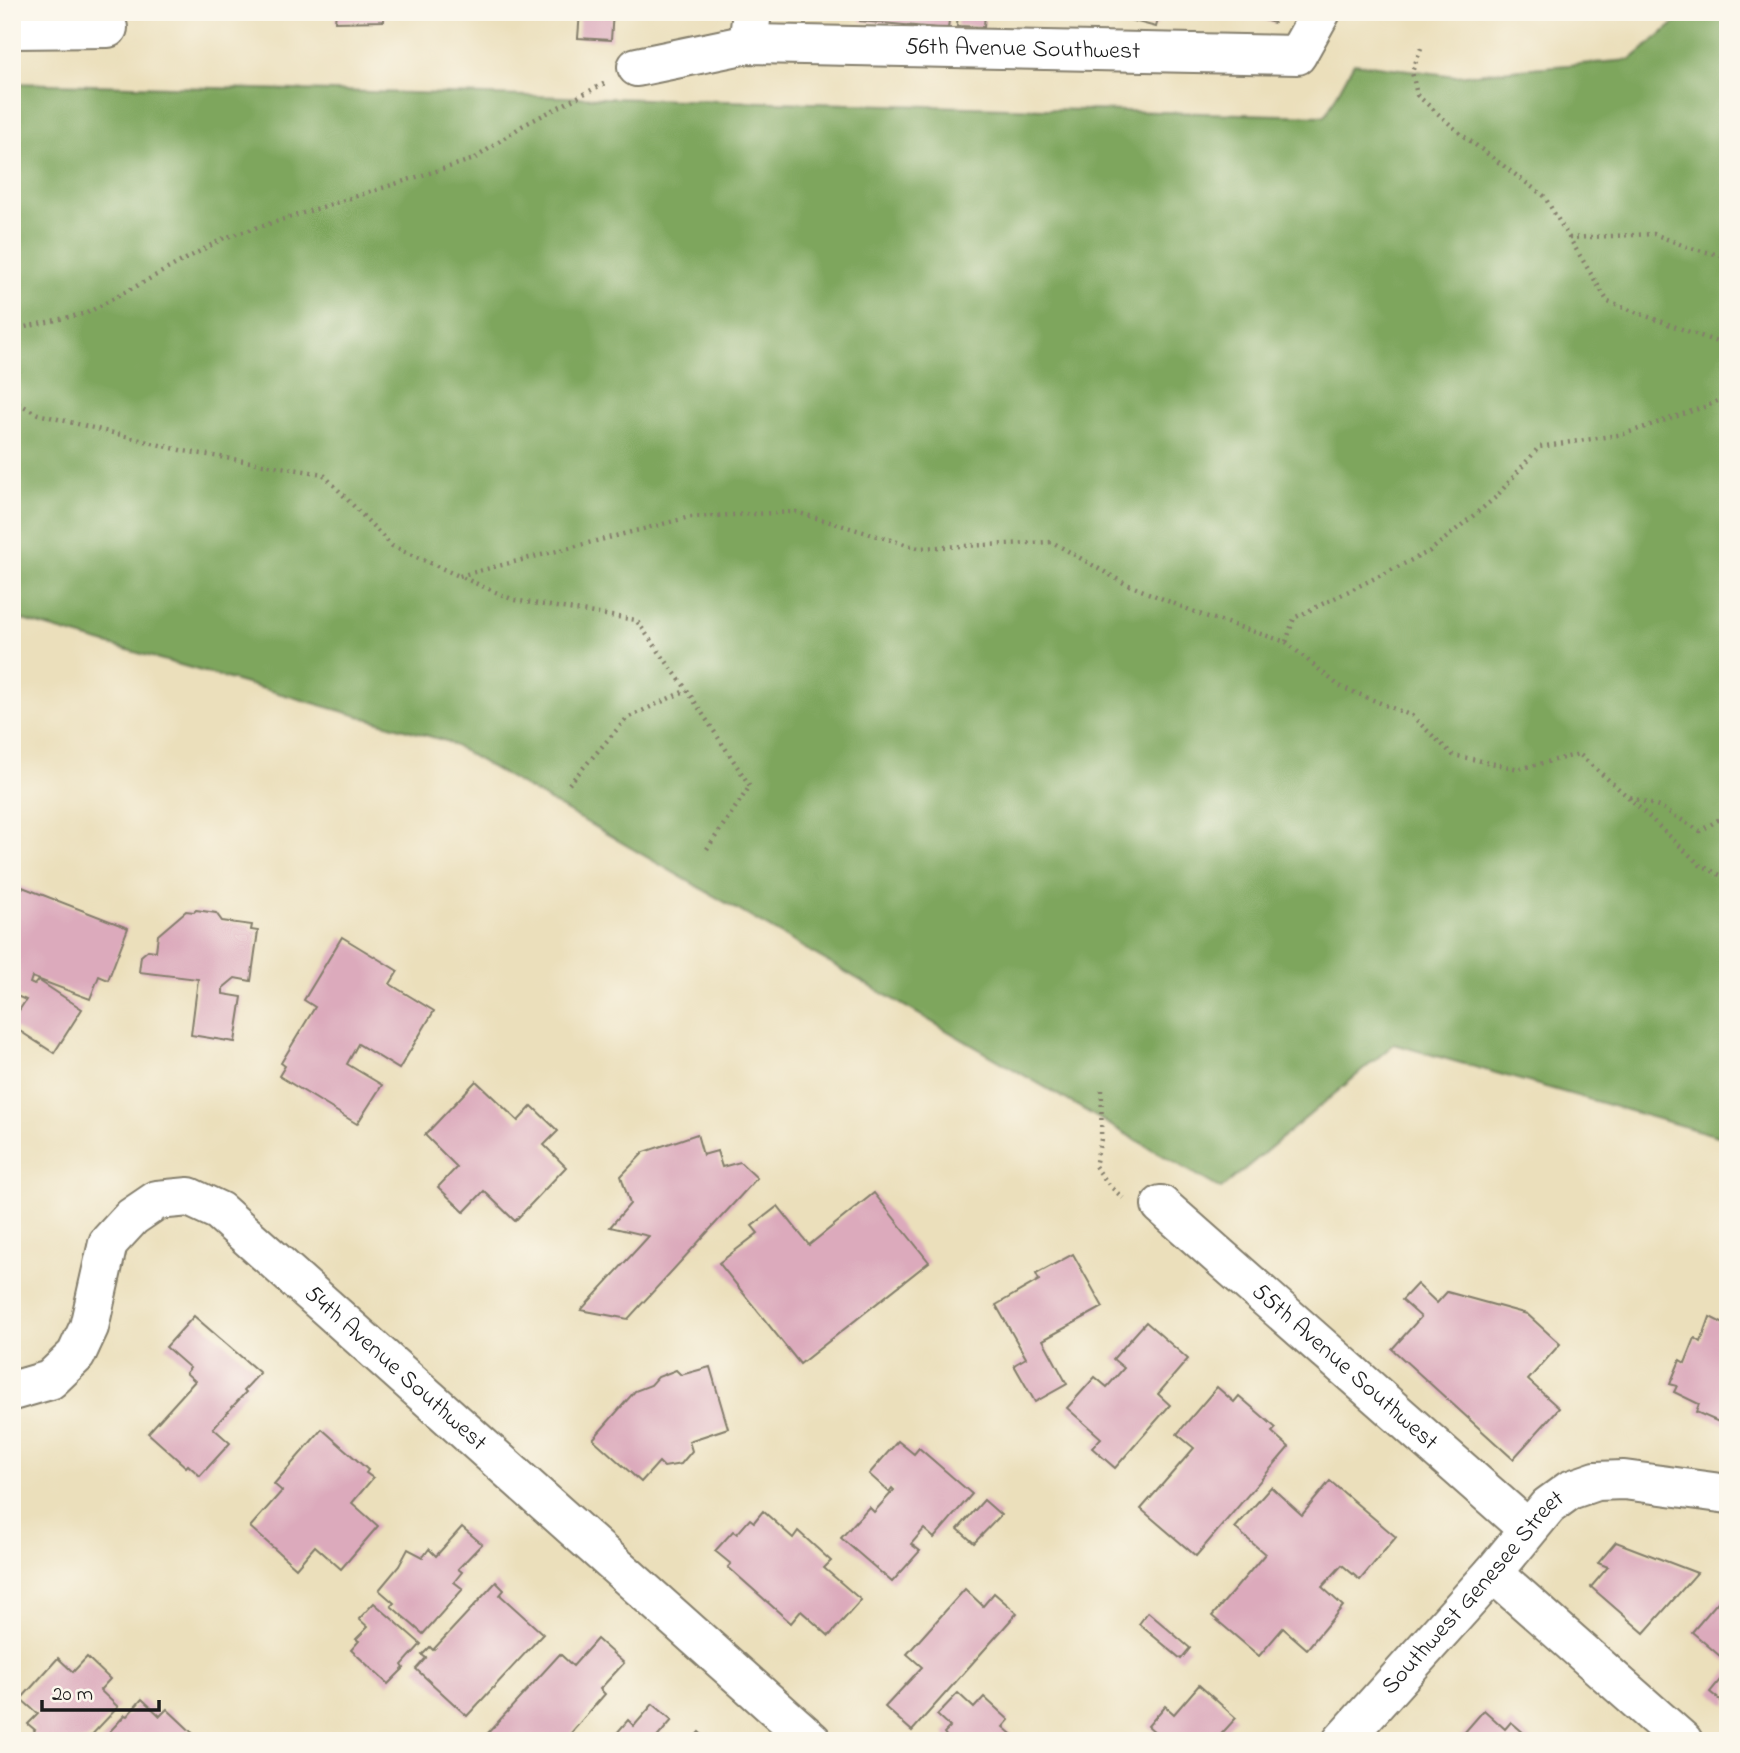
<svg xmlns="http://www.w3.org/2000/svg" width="1740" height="1753" viewBox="0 0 1740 1753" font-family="'Indie Flower',sans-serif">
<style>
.forest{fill:#7ea65d;stroke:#4d613c;stroke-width:2}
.building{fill:#dcaabc}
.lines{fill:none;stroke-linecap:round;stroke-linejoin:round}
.minor-casing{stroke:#847e6c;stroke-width:42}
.path{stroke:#847e6c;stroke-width:4.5;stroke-dasharray:2 5;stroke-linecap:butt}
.minor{stroke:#fff;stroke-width:38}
.labels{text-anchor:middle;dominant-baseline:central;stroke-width:6;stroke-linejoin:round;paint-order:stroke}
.street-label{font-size:24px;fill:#1c1c1c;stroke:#fbf7ec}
</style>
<rect width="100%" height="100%" fill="#fbf7ec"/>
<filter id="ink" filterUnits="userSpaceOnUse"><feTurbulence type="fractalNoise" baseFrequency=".0143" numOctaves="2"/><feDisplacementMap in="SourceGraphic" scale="14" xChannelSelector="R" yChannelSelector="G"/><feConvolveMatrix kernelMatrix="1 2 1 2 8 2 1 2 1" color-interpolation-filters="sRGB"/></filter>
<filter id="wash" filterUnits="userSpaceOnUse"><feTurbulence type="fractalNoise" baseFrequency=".00686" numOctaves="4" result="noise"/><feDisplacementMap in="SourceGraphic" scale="28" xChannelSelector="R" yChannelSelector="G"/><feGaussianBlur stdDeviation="1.57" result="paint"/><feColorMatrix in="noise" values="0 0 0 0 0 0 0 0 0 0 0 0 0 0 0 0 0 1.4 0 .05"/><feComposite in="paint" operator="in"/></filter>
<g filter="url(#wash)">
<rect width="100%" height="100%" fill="#ebdfbb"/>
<!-- forest -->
<polygon class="forest" points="1688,12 1728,12 1728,1139 1394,1044 1221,1189 446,741 12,617 12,83 1325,116 1354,63 1456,76 1531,68 1630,60"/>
<g id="blocks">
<!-- building -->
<g class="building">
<polygon points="336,12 384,12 384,21 335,22"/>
<polygon points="537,12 559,12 559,16 537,14"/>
<polygon points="580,12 613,12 611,40 578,38"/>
<polygon points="860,12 950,12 948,29 860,21"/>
<polygon points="958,12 985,12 984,27 957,26"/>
<polygon points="1121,12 1160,12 1156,27 1119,17"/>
<polygon points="1238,12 1277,12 1274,23"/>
<polygon points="12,883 128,928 108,980 99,976 90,999 32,977 30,983 34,985 38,980 82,1009 54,1053 12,1026 12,1021 26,1000 12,994"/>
<polygon points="196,910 216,913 222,921 252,925 251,930 258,931 251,981 235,978 223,988 223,994 242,997 235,1042 191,1035 198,979 139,972 141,956 148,950 156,951 158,935 186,911 194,912"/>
<polygon points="342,937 398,971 390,984 434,1011 399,1069 358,1044 347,1064 382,1085 357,1124 279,1076 285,1066 281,1063 315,1007 304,1000"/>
<polygon points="476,1081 518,1121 532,1106 558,1131 544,1145 566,1167 515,1221 484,1191 464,1212 438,1187 457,1167 425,1135"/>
<polygon points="697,1134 703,1155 717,1151 722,1167 740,1162 757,1178 628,1319 581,1310 649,1236 610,1227 630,1204 621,1176 644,1152"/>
<polygon points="874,1193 929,1262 800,1364 719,1263 758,1233 752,1226 778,1206 809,1245"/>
<polygon points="1073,1254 1103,1307 1043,1340 1067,1384 1035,1402 1014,1365 1026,1358 996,1305 1039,1280 1036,1274"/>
<polygon points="1417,1284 1437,1303 1447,1292 1527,1314 1560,1344 1528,1380 1559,1408 1513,1459 1392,1349 1421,1317 1402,1300"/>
<polygon points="194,1316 260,1373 244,1390 246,1392 213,1428 230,1443 200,1476 188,1465 186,1467 148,1433 195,1381 186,1373 190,1368 166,1347"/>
<polygon points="1710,1317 1728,1326 1728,1426 1696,1412 1699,1404 1674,1392 1677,1386 1670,1384 1680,1360 1685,1363 1695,1338 1701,1342"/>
<polygon points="1146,1322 1188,1359 1158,1394 1170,1405 1115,1468 1092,1448 1101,1438 1067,1408 1095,1377 1107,1387 1124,1368 1113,1359"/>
<polygon points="710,1367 728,1428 689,1441 692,1451 681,1464 664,1467 659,1462 641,1482 593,1439 635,1391 651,1385 658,1377 676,1370 681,1375"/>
<polygon points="1217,1387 1234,1402 1239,1396 1276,1428 1272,1432 1289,1447 1196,1556 1141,1509 1194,1448 1177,1434"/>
<polygon points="322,1429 368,1470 366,1473 373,1478 352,1503 378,1526 341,1569 315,1546 296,1568 250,1527 282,1491 274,1484"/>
<polygon points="898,1441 914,1454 919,1448 972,1494 934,1538 924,1529 911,1544 920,1551 892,1582 841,1538 869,1507 874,1512 894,1490 892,1488 889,1492 869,1474"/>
<polygon points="1330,1481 1396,1537 1360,1580 1342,1565 1322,1587 1343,1606 1307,1649 1283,1628 1259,1656 1212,1616 1265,1554 1235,1528 1271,1487 1302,1515"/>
<polygon points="984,1500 1001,1515 974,1543 958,1529"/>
<polygon points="763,1511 793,1538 798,1531 831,1561 824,1568 861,1600 829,1636 801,1611 791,1623 728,1567 731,1564 715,1551 733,1531 737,1534 750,1519 754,1522"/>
<polygon points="462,1527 482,1544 458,1569 462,1572 454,1582 463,1589 423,1634 391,1606 394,1603 379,1590 399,1566 408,1549 423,1557 429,1549 436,1556"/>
<polygon points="1616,1542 1697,1573 1644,1633 1591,1587 1608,1567 1598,1563"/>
<polygon points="496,1582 504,1590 500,1595 543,1634 467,1716 416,1669 426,1658 422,1655 430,1647 433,1650"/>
<polygon points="965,1589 983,1606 994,1593 1017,1613 912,1731 885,1707 922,1667 907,1654"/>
<polygon points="1728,1590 1728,1663 1692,1632"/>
<polygon points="374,1603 421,1644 402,1665 404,1668 388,1684 351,1650 359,1641 356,1639 368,1627 359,1619"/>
<polygon points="1148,1612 1190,1648 1181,1659 1139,1624"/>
<polygon points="597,1639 624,1663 600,1689 605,1694 564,1741 494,1741 487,1734 560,1654 573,1666"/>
<polygon points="87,1657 110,1679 100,1690 118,1707 86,1741 36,1741 31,1735 35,1730 28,1724 38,1714 21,1699 58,1658 73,1672"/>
<polygon points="1728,1670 1728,1704 1726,1705 1710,1692"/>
<polygon points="1199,1685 1236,1718 1215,1741 1165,1741 1148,1726 1165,1706 1174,1714"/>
<polygon points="958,1693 974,1708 984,1697 1009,1720 1003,1727 1016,1738 1013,1741 943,1741 947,1737 944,1733 950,1727 937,1715"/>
<polygon points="142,1699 160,1716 167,1709 201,1741 101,1741 125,1715 127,1716"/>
<polygon points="653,1704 672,1720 654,1741 610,1741 628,1720 634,1726"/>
<polygon points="1484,1710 1505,1729 1511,1722 1533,1741 1457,1741"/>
<polygon points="699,1732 709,1741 691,1741"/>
</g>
</g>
</g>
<g filter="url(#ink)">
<use href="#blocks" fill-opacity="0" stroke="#847e6c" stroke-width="2"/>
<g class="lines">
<defs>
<g id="minor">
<polyline points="12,29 108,28"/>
<polyline points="748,44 752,12"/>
<path id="s1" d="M637,67L748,44L1297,55L1321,12"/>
<path id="s2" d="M1161,1205L1528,1529"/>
<path id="s3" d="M12,1391L50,1380L76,1355L89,1327L108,1243L132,1217L157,1200L189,1197L219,1211L812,1741"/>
<polyline points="1493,1573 1683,1741"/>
<path id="s4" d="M1342,1741L1493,1573L1548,1506L1570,1490L1596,1481L1624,1480L1728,1494"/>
</g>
</defs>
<!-- minor casing -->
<use href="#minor" class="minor-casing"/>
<!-- path -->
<g class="path">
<polyline points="1421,48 1412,72 1417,95 1462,135 1544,196 1608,302 1728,346"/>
<polyline points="1569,238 1654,234 1690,248 1728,257"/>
<polyline points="12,330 87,313 224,238 474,159 522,126 605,83"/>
<polyline points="12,400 38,414 184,451 323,474 392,546 459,576"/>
<polyline points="1286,642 1339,686 1412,716 1453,755 1519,769 1579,754 1627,796 1700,865 1728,879"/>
<polyline points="1728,754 1725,765 1728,773"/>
<polyline points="569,784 627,718 687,690"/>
<polyline points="1630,797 1662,808 1700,831 1723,817 1728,805"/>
<polyline points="707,849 750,786 687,690 636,620 514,600 459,576 690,517 796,512 918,548 1052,542 1124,583 1202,615 1286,642 1294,618 1430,551 1496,497 1539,447 1624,434 1707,406 1728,396"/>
<polyline points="1102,1090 1101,1139 1095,1166 1110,1186 1123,1198"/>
</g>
<!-- minor -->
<use href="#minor" class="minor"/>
</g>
</g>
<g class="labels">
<!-- street labels -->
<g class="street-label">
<text stroke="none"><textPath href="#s1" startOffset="388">56th Avenue Southwest</textPath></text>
<text stroke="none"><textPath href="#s2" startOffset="245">55th Avenue Southwest</textPath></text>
<text stroke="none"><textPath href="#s3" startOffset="560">54th Avenue Southwest</textPath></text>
<text stroke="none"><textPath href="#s4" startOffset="198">Southwest Genesee Street</textPath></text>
</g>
</g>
<!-- margin -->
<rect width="1740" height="1753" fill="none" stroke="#fbf7ec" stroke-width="42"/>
<!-- scale -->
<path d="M42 1700v10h117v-10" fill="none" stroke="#1c1c1c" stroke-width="3.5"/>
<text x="52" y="1700" font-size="21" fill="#1c1c1c" stroke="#fbf7ec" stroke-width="5" paint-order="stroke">20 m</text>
</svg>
